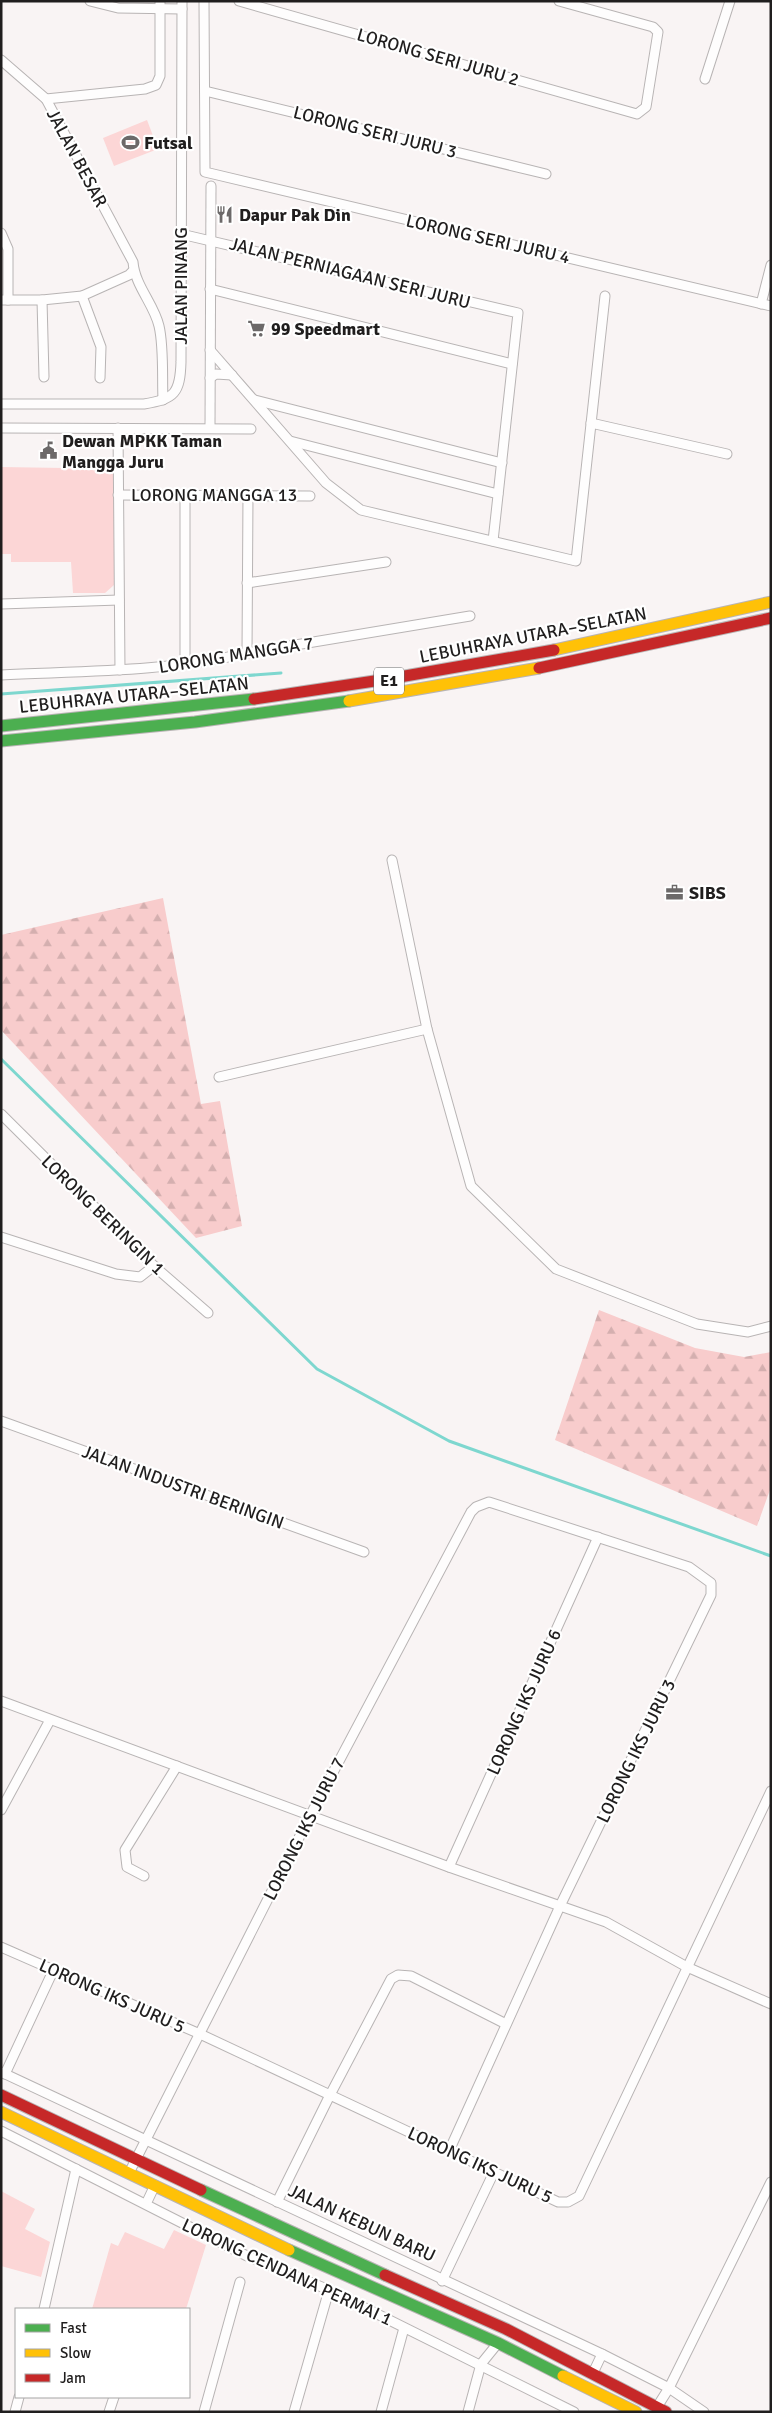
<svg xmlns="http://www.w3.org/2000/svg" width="772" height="2413" viewBox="0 0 772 2413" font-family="Signika,sans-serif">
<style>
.forest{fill:url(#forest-firs)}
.park{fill:#fcd6d6}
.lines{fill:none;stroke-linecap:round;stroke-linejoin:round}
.stream{stroke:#7ed7cf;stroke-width:3}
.street-casing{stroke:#b8b4b4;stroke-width:11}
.fast-casing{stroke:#b8b4b4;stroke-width:13}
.slow-casing{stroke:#b8b4b4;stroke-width:13}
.jam-casing{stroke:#b8b4b4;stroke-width:13}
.street{stroke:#fefdfd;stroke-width:9}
.fast{stroke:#4caf50;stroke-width:11}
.slow{stroke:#ffc107;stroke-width:11}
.jam{stroke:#c62828;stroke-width:11}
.labels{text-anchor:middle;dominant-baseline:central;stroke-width:4.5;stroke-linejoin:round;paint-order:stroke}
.shield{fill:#fff;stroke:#636262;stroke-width:1}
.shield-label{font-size:16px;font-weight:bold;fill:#201e1e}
.street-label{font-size:18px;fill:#201e1e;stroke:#fff}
.poi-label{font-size:18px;font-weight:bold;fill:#201e1e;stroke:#fff;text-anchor:start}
</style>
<defs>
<pattern id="forest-firs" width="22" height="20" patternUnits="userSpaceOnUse" patternTransform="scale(1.25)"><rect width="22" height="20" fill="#f8cccc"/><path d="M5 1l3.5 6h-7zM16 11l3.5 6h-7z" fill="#d4afaf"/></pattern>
</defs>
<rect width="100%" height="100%" fill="#f9f4f4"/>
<!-- forest -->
<g class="forest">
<polygon points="163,898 201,1104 220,1101 242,1226 196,1238 1,1030 1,935"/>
<polygon points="599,1310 695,1348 744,1357 771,1352 771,1487 757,1526 555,1440"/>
</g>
<!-- park -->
<g class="park">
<polygon points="147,120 158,149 114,166 103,138"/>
<polygon points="114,463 114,585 105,593 73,593 71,562 11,562 11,554 1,554 1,467 65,468"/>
<polygon points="1,2191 35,2209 25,2229 50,2242 41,2277 1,2266"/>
<polygon points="174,2230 206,2245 186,2309 92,2309 111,2243 118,2246 125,2232 164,2249"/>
</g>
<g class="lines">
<!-- stream -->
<g class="stream">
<polyline points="1,694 281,673"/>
<polyline points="1,1059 317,1369 449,1441 771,1556"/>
</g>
<defs>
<g id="street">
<polyline points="90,1 118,8 182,9"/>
<polyline points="204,1 205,172 771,306"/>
<polyline points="239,1 637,114 646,107 658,32 653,27 559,1"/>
<path d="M1,60L46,99L133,262C135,286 154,304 159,326C164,347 162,379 163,400"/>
<polyline points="705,79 730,1"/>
<polyline points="205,91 546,174"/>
<polyline points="46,99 145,89 156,85 160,76 160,1"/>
<polyline points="1,233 8,249 8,300"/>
<polyline points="181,234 518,313 493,541"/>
<polyline points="210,289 512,364"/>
<polyline points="82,296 101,347 100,378"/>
<polyline points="1,300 42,300 82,296 129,275 133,271"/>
<polyline points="42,300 44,377"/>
<polyline points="761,304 771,265"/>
<polyline points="210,350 326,483 361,510 576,561 605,296"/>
<polyline points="210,378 216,374 232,375"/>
<polyline points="255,400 502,463"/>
<path d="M1,404H144C175,399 180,393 181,362L182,1"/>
<polyline points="591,423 727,454"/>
<polyline points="1,428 251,429"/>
<polyline points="118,428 120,670"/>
<polyline points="210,428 211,186"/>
<polyline points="290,441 498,494"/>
<polyline points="118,495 310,496"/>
<polyline points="247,583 386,562"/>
<polyline points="1,604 119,600"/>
<polyline points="247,653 248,495"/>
<polyline points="185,664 185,495"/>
<path d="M1,675C83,671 166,672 247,653L470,616"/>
<polyline points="392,860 427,1029 471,1186 556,1269 697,1324 748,1332 771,1326"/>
<polyline points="219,1077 427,1029"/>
<polyline points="1,1114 154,1266 208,1313"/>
<polyline points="1,1237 116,1274 140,1277 154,1266"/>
<polyline points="1,1421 364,1552"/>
<polyline points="1,1701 449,1867 606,1922 687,1967 771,2004"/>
<polyline points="1,1810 50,1720"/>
<polyline points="449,1867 598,1537"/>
<polyline points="144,1876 127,1867 125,1850 177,1766"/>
<polyline points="1,1947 200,2034 558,2202 568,2202 579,2196 771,1791"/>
<polyline points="1,2072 602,2354 669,2388 704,2412"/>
<polyline points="5,2074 53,1971"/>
<polyline points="1,2131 247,2256 329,2290 574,2412"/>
<polyline points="129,2173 311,1814 471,1512 476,1507 489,1502 689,1567 711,1583 711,1595 560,1906 449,2151"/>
<polyline points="277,2202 330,2095 391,1979 398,1975 411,1976 506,2024"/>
<polyline points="146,2204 155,2185"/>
<polyline points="442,2281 494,2172"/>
<polyline points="44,2309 76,2169"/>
<polyline points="593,2373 602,2354"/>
<polyline points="657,2407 669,2388 771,2182"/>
<polyline points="15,2412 19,2397"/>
<polyline points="109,2412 114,2397"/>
<polyline points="204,2412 240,2282"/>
<polyline points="294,2412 329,2290"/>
<polyline points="381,2412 404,2328"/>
<polyline points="468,2412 481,2364 498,2343"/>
</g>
<g id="fast">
<polyline points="1,726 254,699"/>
<polyline points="1,741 195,722 349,701"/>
<polyline points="201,2190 385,2275"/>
<polyline points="289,2250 498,2343 563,2376"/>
</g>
<g id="slow">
<polyline points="554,650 771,602"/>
<polyline points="349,701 539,668"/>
<polyline points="1,2112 289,2250"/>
<polyline points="563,2376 636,2412"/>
</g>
<g id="jam">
<polyline points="539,668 771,618"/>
<polyline points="254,699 388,679 554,650"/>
<polyline points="1,2095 201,2190"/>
<polyline points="385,2275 506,2329 666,2412"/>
</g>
</defs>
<!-- street casing -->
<use href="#street" class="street-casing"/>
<!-- fast casing -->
<use href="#fast" class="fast-casing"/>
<!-- slow casing -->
<use href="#slow" class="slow-casing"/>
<!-- jam casing -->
<use href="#jam" class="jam-casing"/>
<!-- street -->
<use href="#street" class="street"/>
<!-- fast -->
<use href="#fast" class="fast"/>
<!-- slow -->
<use href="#slow" class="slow"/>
<!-- jam -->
<use href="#jam" class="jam"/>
</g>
<!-- icons -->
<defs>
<symbol id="stadium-bare" viewBox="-9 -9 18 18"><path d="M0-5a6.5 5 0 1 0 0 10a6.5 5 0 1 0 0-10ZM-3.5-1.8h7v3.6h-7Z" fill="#6c6969" stroke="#fff" stroke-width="2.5" paint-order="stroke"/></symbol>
<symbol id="restaurant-bare" viewBox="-9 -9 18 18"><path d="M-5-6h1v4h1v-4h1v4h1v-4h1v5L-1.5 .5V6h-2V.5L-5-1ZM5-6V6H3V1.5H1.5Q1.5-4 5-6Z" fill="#6c6969" stroke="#fff" stroke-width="2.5" paint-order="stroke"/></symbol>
<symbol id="supermarket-bare" viewBox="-9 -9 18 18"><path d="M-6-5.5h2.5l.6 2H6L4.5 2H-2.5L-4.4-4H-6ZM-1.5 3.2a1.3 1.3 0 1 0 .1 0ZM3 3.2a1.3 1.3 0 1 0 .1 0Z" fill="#6c6969" stroke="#fff" stroke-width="2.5" paint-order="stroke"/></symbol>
<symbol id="civic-bare" viewBox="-9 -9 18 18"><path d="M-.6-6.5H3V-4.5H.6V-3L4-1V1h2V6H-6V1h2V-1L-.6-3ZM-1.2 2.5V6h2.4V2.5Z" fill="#6c6969" stroke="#fff" stroke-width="2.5" paint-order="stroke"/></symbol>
<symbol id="office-bare" viewBox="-9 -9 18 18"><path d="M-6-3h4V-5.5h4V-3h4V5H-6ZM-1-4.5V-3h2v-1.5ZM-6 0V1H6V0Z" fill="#6c6969" stroke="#fff" stroke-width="2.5" paint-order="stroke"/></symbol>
</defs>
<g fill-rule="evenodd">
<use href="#stadium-bare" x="118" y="130" width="25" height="25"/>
<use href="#restaurant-bare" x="212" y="202" width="25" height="25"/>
<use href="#supermarket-bare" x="244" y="316" width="25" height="25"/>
<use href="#civic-bare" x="36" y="438" width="25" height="25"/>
<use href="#office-bare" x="662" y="880" width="25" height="25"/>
</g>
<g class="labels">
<!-- shield labels -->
<rect class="shield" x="374" y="667.5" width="30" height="27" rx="4"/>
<g class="shield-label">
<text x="389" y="681">E1</text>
</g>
<!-- street labels -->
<g class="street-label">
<text transform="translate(438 57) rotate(16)">LORONG SERI JURU 2</text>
<text transform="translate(375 132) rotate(14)">LORONG SERI JURU 3</text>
<text transform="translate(77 158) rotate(62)">JALAN BESAR</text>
<text transform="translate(488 239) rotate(13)">LORONG SERI JURU 4</text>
<text transform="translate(350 273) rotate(14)">JALAN PERNIAGAAN SERI JURU</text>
<text transform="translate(181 286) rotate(-90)">JALAN PINANG</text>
<text x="214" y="495">LORONG MANGGA 13</text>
<text transform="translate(533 635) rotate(-11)">LEBUHRAYA UTARA–SELATAN</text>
<text transform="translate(236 655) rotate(-9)">LORONG MANGGA 7</text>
<text transform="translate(134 695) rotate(-6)">LEBUHRAYA UTARA–SELATAN</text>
<text transform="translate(103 1215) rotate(44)">LORONG BERINGIN 1</text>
<text transform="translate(183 1487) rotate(20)">JALAN INDUSTRI BERINGIN</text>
<text transform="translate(524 1702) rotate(-66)">LORONG IKS JURU 6</text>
<text transform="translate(636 1751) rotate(-64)">LORONG IKS JURU 3</text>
<text transform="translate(304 1829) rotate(-63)">LORONG IKS JURU 7</text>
<text transform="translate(112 1996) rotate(24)">LORONG IKS JURU 5</text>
<text transform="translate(480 2165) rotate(25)">LORONG IKS JURU 5</text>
<text transform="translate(362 2223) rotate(25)">JALAN KEBUN BARU</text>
<text transform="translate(287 2272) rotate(25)">LORONG CENDANA PERMAI 1</text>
</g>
<!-- poi labels -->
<g class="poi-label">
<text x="144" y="143">Futsal</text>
<text x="239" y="215">Dapur Pak Din</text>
<text x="271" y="329">99 Speedmart</text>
<text x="62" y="441">Dewan MPKK Taman<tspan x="62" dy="21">Mangga Juru</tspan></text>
<text x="689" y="893">SIBS</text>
</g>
</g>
<!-- border -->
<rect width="772" height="2413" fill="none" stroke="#201e1e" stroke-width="5"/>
<!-- legend -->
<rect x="15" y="2308" width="175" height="90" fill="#ffffff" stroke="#a6a5a5"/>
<rect x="25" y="2324" width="25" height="8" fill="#4caf50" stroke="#a6a5a5"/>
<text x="60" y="2333" font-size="15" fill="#201e1e">Fast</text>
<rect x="25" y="2349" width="25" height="8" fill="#ffc107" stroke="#a6a5a5"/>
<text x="60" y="2358" font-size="15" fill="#201e1e">Slow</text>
<rect x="25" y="2374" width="25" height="8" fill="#c62828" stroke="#a6a5a5"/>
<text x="60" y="2383" font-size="15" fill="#201e1e">Jam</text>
</svg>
